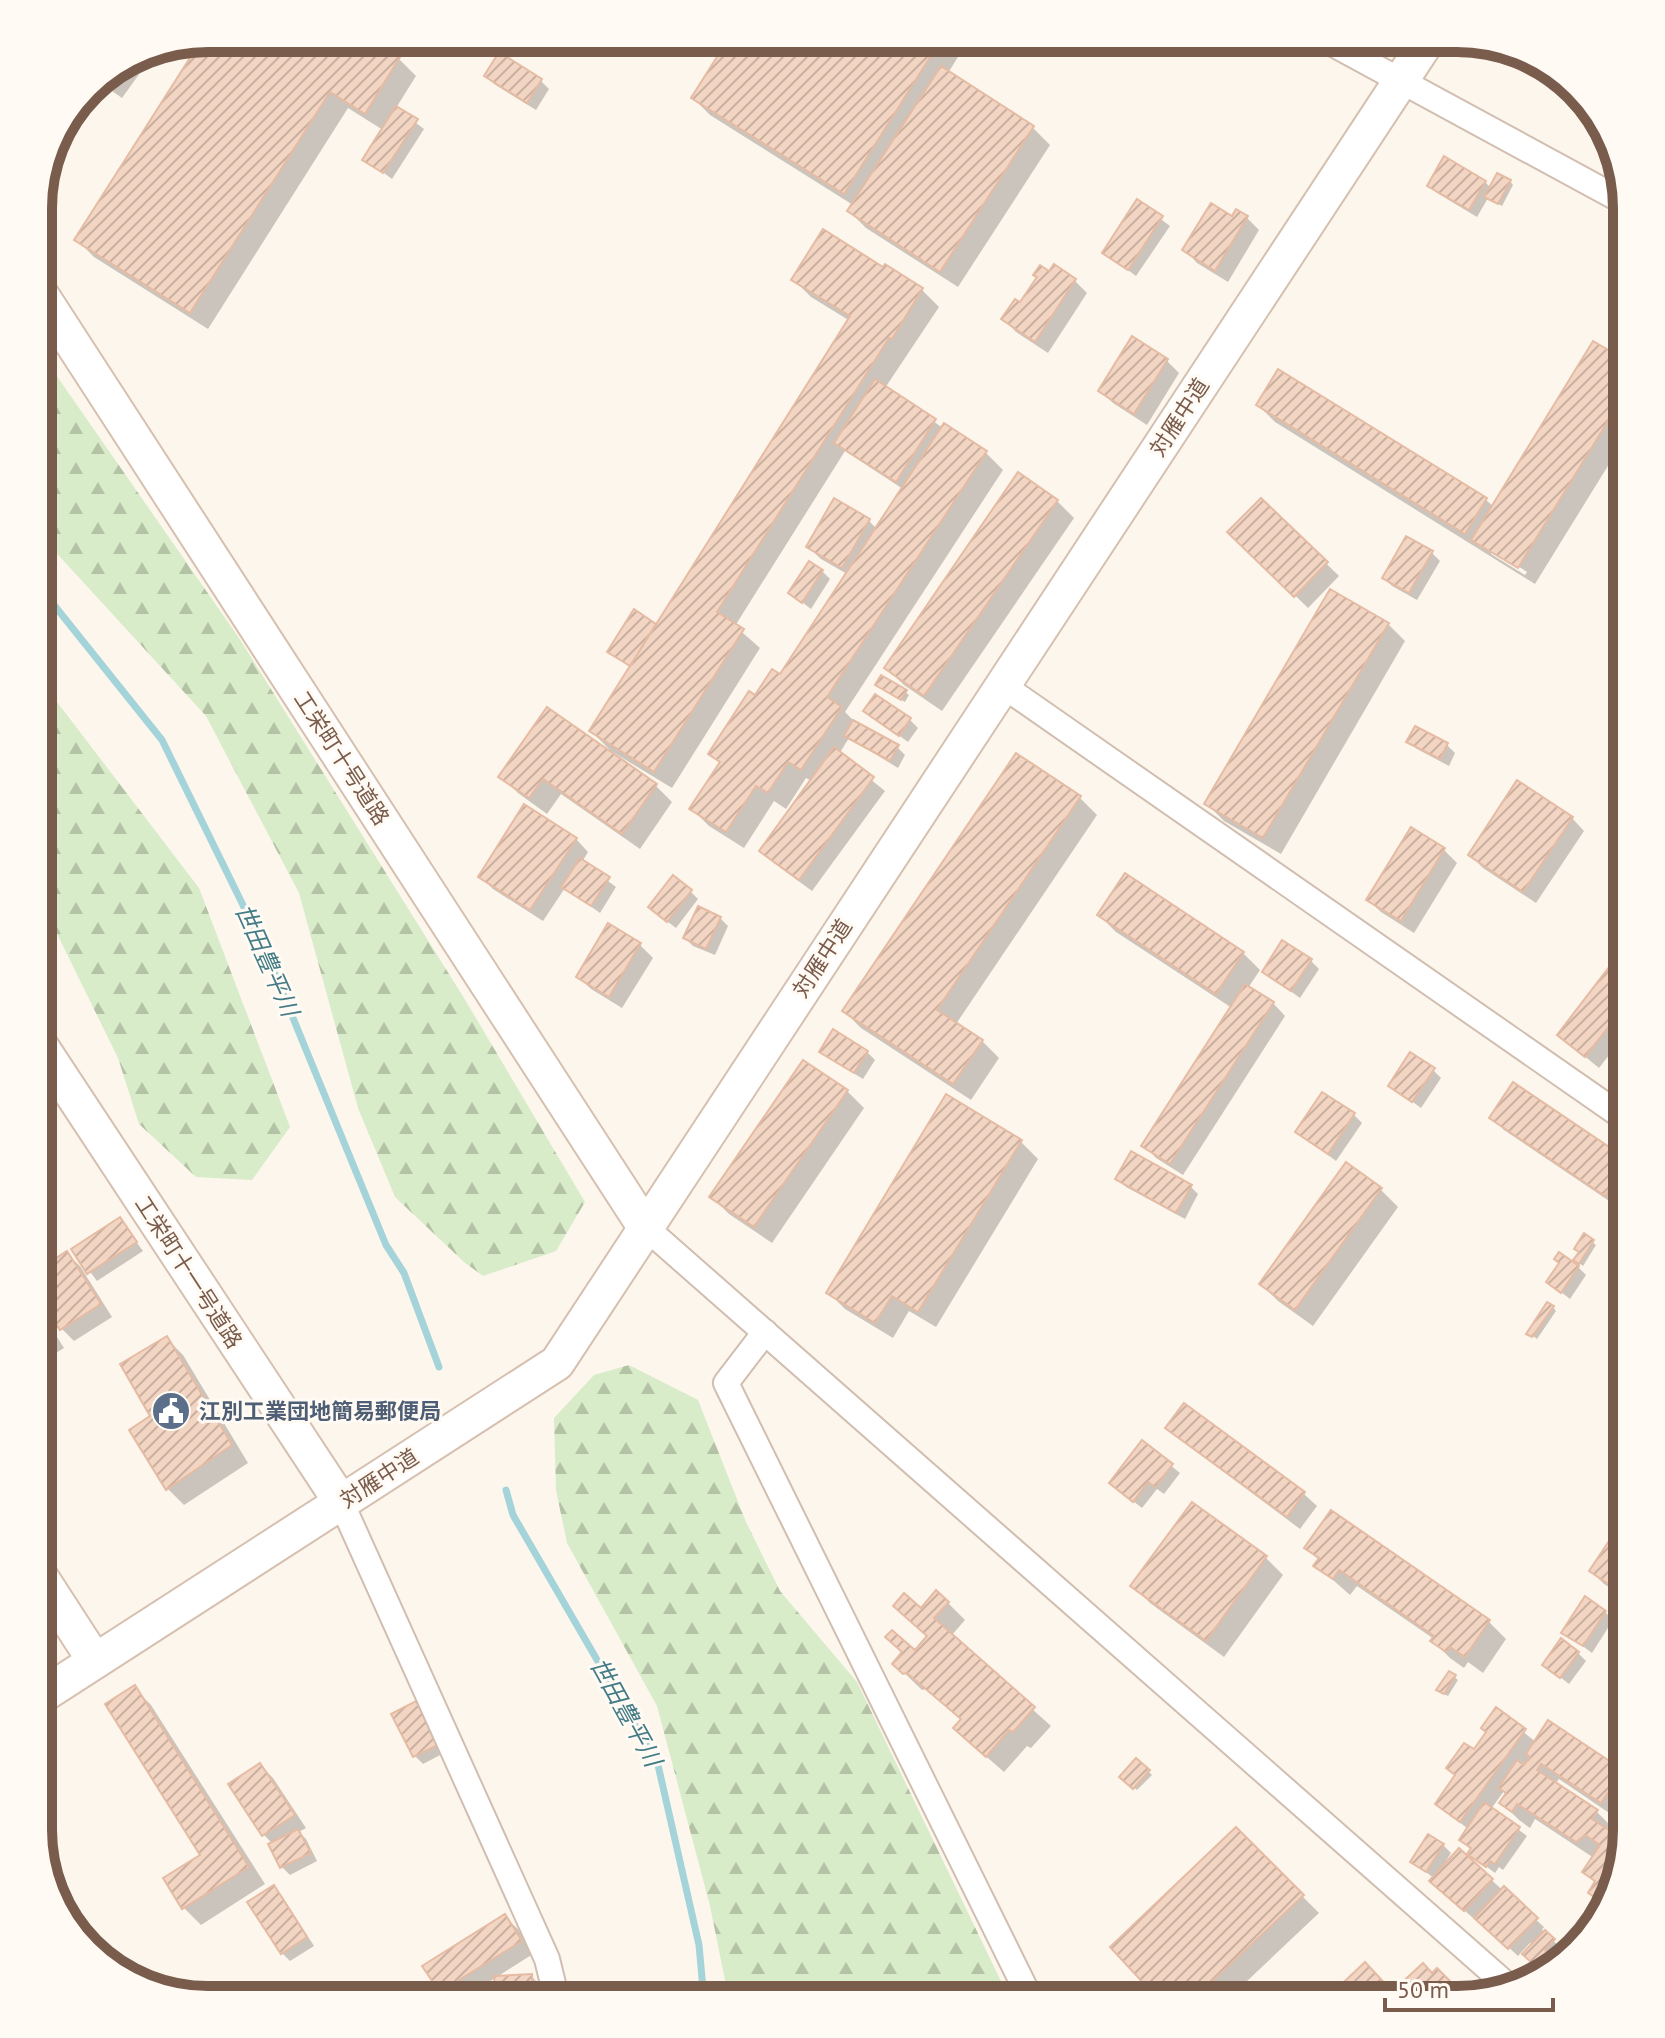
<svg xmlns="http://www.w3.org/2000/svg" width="1665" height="2038" viewBox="0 0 1665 2038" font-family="'PT Sans','Noto Sans JP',sans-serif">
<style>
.forest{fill:url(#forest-firs)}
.shadow{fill:#0003;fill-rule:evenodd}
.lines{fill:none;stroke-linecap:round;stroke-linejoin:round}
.stream{stroke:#a5d3da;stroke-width:7}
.building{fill:url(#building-hatch);stroke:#e6bba3;stroke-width:2}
.street-casing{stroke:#d1beb0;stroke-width:28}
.secondary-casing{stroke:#d6c0b0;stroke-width:38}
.street{stroke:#fff;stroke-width:24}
.secondary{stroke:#fff;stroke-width:34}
.labels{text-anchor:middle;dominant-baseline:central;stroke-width:6;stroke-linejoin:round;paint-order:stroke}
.street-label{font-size:22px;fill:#7a5c4d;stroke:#fffaf3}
.service-label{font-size:22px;font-weight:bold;fill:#4e5e75;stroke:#fffaf3;text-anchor:start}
.water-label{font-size:24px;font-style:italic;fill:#437c86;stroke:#fffaf3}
.rim{fill:none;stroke:#7a5c4d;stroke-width:10}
</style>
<defs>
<pattern id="forest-firs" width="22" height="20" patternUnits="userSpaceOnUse" patternTransform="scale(2)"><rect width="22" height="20" fill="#d8ecc9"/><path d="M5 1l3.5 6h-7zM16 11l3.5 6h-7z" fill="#b4c2a5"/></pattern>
<pattern id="building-hatch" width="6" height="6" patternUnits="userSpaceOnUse" patternTransform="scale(2)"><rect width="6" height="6" fill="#f3d5c3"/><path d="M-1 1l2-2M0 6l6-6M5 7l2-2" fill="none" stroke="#cab0a1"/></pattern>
</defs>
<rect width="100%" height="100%" fill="#fdf6ec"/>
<!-- forest -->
<g class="forest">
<polygon points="38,349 239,638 464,998 585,1202 556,1251 483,1276 464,1262 395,1197 358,1108 299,893 206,716 38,533"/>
<polygon points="38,677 199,888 290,1127 252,1180 196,1177 139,1124 118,1058 38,895"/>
<polygon points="629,1365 698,1400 746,1522 780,1591 857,1682 1010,2000 729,2000 710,1906 657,1706 567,1543 556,1490 554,1418 594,1375"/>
</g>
<!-- shadow -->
<g class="shadow">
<polygon points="208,38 352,50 399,59 416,76 396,108 424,129 392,179 365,159 383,130 348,108 208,329 94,257 77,240"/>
<polygon points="731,38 952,38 963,49 948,73 1033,128 1050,145 958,287 866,228 849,211 853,205 710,115 693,98"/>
<polygon points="158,48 122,98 96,80 143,51"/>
<polygon points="500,55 541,81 549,89 536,110 494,84 486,76"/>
<polygon points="1510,181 1513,185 1502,206 1488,198 1477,217 1437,193 1429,185 1485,182 1491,188"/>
<polygon points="1138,202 1170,226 1136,276 1104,252"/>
<polygon points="1233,218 1247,218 1259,230 1228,282 1197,263 1185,250"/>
<polygon points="886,267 922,290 939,307 885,388 943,428 944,426 986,453 1003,470 845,712 856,723 897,747 905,755 898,768 849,738 839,754 885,791 812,891 774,863 761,850 812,781 806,778 786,809 774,801 744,848 709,826 692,809 721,764 711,754 756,697 781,677 847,574 821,559 808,547 868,520 877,529 903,489 845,451 735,626 760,648 672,788 611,751 591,731 631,668 610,652 655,625 657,627 850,321 811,297 794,280 884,270"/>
<polygon points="1075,281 1087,293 1048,353 1016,332 1004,319 1021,305"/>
<polygon points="1167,361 1179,373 1147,425 1113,403 1100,391"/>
<path d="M1627,364V435L1535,584L1275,422L1258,405L1279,372L1486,500L1494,507ZM1491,549L1527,572L1525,575L1491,554Z"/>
<polygon points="1261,500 1339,576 1308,608 1230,532"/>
<polygon points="1057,501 1074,518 942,711 904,685 886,668"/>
<polygon points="1432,553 1440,561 1417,600 1392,586 1384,578"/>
<polygon points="822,571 830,579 811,609 790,593"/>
<polygon points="1388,624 1405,641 1281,854 1224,821 1207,804"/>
<polygon points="881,688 905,692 909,695 905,702"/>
<polygon points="866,711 910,720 918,728 908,742"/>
<polygon points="1416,729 1447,745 1455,753 1449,766 1417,749 1409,741"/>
<polygon points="1017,756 1080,798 1097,815 956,1024 982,1041 999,1058 971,1100 861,1028 844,1011"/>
<polygon points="501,776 655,785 672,802 640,849 561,794 547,814 518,793"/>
<polygon points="1572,818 1584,831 1536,903 1483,868 1470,855"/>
<polygon points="1411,830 1444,850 1457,863 1414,933 1381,912 1368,900"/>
<polygon points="576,839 588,852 582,862 616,887 600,913 565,888 543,921 493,889 480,876"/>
<polygon points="690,891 698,899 676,928 659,915"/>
<polygon points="1099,915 1243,953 1260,970 1248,988 1273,1003 1285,1016 1183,1175 1156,1158 1144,1145 1232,1008 1116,932"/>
<polygon points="720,918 728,926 715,955 693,946 685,938"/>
<polygon points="609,926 640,945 653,958 622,1008 591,989 578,977"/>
<polygon points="1311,961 1319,969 1300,998 1264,972"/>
<polygon points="1627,976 1627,1032 1599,1068 1559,1035"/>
<polygon points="822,1051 867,1052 875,1060 863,1079 830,1059"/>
<polygon points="1433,1070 1441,1078 1421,1108 1390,1085"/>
<polygon points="847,1091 864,1108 772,1243 729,1214 712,1197"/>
<polygon points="1354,1115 1362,1123 1336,1161 1297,1132"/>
<polygon points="1491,1117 1627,1162 1627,1195 1618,1207 1504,1130"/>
<polygon points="1021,1142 1038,1159 936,1327 909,1311 893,1338 845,1309 828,1292"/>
<polygon points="1346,1165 1381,1190 1398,1207 1313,1326 1278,1301 1261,1284"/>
<polygon points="1118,1179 1190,1186 1198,1194 1185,1219 1126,1187"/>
<polygon points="120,1220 143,1251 97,1281 74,1250"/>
<polygon points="1585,1236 1596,1245 1583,1266 1579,1263"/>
<polygon points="67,1254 80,1266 112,1317 74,1341 62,1329"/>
<polygon points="1578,1267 1586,1275 1570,1299 1548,1282"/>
<polygon points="38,1307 64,1348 38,1364"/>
<polygon points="1553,1307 1556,1311 1537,1339 1529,1333"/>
<polygon points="166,1338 183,1355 248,1463 184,1505 167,1488 153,1416"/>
<polygon points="1185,1406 1304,1494 1317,1506 1300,1529 1181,1440 1168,1428"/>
<polygon points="1143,1443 1180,1473 1164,1494 1157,1489 1142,1508 1120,1491"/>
<polygon points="1192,1505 1266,1558 1283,1575 1224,1657 1150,1603 1133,1586"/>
<polygon points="1331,1513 1489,1622 1506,1639 1483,1673 1468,1662 1464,1668 1450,1658 1433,1641 1434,1639 1357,1586 1350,1595 1316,1565 1319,1560 1307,1548"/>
<polygon points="1627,1517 1627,1599 1604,1584 1591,1571"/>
<polygon points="948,1603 965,1620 951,1636 1051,1726 1031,1748 1027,1746 1004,1772 973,1745 962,1720 926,1689 922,1690 895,1664 915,1653 929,1637 921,1611"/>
<polygon points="1605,1612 1613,1620 1592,1653 1564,1632"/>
<polygon points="1578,1653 1586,1661 1569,1684 1545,1665"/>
<polygon points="1450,1674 1458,1680 1448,1696 1442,1693"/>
<polygon points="134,1688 151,1705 265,1884 201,1925 184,1908 203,1856"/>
<polygon points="415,1704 423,1712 444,1753 423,1764 415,1756"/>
<path d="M1496,1710L1536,1742L1622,1771L1627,1776V1830L1607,1909L1590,1893L1596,1884L1585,1872L1594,1858L1535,1819L1530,1828L1519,1820L1502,1803L1507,1794L1504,1791L1491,1809L1527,1836L1503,1870L1499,1867L1495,1873L1470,1854L1473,1850L1461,1839L1468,1829L1437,1804L1488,1732ZM1559,1779L1618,1819L1612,1827L1597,1812L1555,1784Z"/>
<polygon points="1136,1760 1152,1775 1137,1790 1122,1777"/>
<polygon points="260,1765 273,1778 306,1828 299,1832 306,1839 317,1861 290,1875 282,1867 271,1845 273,1844 264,1835"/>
<polygon points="1236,1830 1319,1913 1227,2000 1162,2000"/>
<polygon points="1443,1845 1451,1853 1444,1864 1445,1866 1459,1851 1544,1927 1542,1930 1561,1948 1552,1959 1534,1962 1533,1945 1530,1943 1518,1956 1475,1916 1473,1918 1440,1889 1434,1878 1412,1862"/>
<polygon points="274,1888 282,1896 314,1946 290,1961 282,1953"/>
<polygon points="57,1892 104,1957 67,1925"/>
<polygon points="505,1917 518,1929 533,1954 470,1994 474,2000 447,2000 425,1967"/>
<polygon points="1365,1965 1393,1994 1437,1971 1464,1998 1328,2000"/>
<polygon points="531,1976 539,1984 540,2000 498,2000"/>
</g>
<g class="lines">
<!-- stream -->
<g class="stream">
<polyline points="38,585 162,740 266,952 386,1245 404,1273 439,1367"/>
<polyline points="506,1490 513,1515 658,1765 699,1945 704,2000"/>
</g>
</g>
<!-- building -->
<g class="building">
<polygon points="208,38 338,38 352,47 357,38 369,38 400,57 365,114 330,92 190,313 74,240 202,39"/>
<polygon points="729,38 942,38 844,194 691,98"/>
<polygon points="499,52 542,79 527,103 484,76"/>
<polygon points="941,66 1034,126 940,272 847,211"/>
<polygon points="396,106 418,119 383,173 362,160"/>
<polygon points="1444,156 1486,181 1469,210 1427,186"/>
<polygon points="1497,173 1511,180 1498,204 1484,197"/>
<polygon points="1137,199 1163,216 1128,270 1102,253"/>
<polygon points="1211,203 1232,216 1236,209 1248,216 1215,271 1182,250"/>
<polygon points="823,229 883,267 885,264 923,288 892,339 889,338 717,612 744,629 654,772 589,731 850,316 791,280"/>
<polygon points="1054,264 1076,279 1035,342 1001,319 1015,299 1020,302 1037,277 1033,275 1040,265 1049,271"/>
<polygon points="1132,336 1168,359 1134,414 1098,391"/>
<polygon points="1593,341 1627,361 1627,390 1518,568 1471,540"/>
<polygon points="1278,369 1487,498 1465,534 1256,405"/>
<polygon points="875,379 936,419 896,482 834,443"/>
<polygon points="944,423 987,451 827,697 842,707 801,770 788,762 768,793 756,786 726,832 689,809 720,762 708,754 749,691 755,695 772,669 780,674"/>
<polygon points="1018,472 1058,500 924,696 884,668"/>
<polygon points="834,498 870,519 842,568 806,547"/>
<polygon points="1261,498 1328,562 1294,597 1227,532"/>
<polygon points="1406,536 1433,551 1409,593 1382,578"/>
<polygon points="809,561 823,570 802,603 788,593"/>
<polygon points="1330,589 1389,623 1263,838 1204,804"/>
<polygon points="634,609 656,624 630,666 607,652"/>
<polygon points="881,675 907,690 901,700 875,685"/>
<polygon points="875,694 911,718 899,736 863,711"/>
<polygon points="547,707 657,784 622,834 543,779 529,798 498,777"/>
<polygon points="853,720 899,745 890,761 844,736"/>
<polygon points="1415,726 1448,743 1440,759 1406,742"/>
<polygon points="834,747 874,777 799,880 759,851"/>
<polygon points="1016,753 1081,796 937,1010 983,1040 953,1084 842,1011"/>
<polygon points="1517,780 1573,817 1523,892 1468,855"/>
<polygon points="524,804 577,838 530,910 478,877"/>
<polygon points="1411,827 1445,848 1401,921 1366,900"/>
<polygon points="580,858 610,877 591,906 561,887"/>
<polygon points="1125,873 1244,952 1216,994 1097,915"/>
<polygon points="673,875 692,890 667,922 648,907"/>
<polygon points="698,906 721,917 706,949 683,938"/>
<polygon points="608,923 641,943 609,997 576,977"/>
<polygon points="1282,940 1312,959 1291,991 1262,972"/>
<polygon points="1613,962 1627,973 1627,1003 1585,1057 1557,1035"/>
<polygon points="1245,984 1274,1002 1170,1164 1141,1146"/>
<polygon points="833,1029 868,1051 854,1073 819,1052"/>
<polygon points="1410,1052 1435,1068 1412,1102 1388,1086"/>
<polygon points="803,1060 848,1090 754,1227 709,1197"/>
<polygon points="1513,1082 1627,1159 1627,1164 1605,1196 1489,1118"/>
<polygon points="1322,1092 1355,1113 1328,1154 1295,1132"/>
<polygon points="946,1094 1022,1140 918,1312 892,1296 875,1323 826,1293"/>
<polygon points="1131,1151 1192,1185 1176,1213 1115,1179"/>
<polygon points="1346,1162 1382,1188 1295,1310 1259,1284"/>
<polygon points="120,1217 137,1242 87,1274 71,1249"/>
<polygon points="1584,1233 1594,1240 1579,1264 1573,1260 1579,1252 1574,1249"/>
<polygon points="67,1251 101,1304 60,1330 38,1296 38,1270"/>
<polygon points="1559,1252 1579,1266 1561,1293 1546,1282 1559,1263 1554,1259"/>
<polygon points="1547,1302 1554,1306 1532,1337 1526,1334"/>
<polygon points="38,1311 53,1334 38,1344"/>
<polygon points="167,1336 232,1445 166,1490 129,1430 150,1416 120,1364"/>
<polygon points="1184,1403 1305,1492 1287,1517 1165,1428"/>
<polygon points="1142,1440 1173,1464 1155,1487 1148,1482 1133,1502 1109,1483"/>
<polygon points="1192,1502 1267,1556 1206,1641 1130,1586"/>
<polygon points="1331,1510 1490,1620 1465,1657 1450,1647 1446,1652 1430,1641 1434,1636 1339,1570 1333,1579 1313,1566 1319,1558 1304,1548"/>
<polygon points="1627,1514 1627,1579 1619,1591 1589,1571"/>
<polygon points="936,1590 949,1602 934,1618 1035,1707 1013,1732 1009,1730 986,1757 953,1728 961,1719 907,1673 903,1674 892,1664 902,1652 885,1637 892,1630 915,1650 927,1636 893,1606 904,1593 921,1608"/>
<polygon points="1585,1596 1606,1611 1583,1646 1561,1633"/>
<polygon points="1561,1638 1579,1652 1560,1678 1542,1665"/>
<polygon points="1449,1671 1456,1675 1444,1694 1436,1690"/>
<polygon points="135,1685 249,1867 182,1909 163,1878 200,1855 105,1704"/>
<polygon points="416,1701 438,1745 413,1757 391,1714"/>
<polygon points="1496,1707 1526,1729 1460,1822 1435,1804 1455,1775 1446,1768 1464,1743 1474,1749 1486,1732 1481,1728"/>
<polygon points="1548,1720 1623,1770 1601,1803 1541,1764 1537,1770 1598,1810 1592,1819 1609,1830 1627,1802 1627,1830 1609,1906 1588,1893 1595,1881 1582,1872 1600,1845 1585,1835 1576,1842 1517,1804 1512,1812 1499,1803 1506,1793 1498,1788 1517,1760 1524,1765 1530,1757 1526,1754"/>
<polygon points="1136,1758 1150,1770 1133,1789 1119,1777"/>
<polygon points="260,1763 295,1815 262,1836 228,1784"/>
<polygon points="1484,1802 1520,1827 1495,1864 1490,1861 1486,1867 1467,1854 1471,1848 1459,1840"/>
<polygon points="1236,1827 1304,1895 1192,2000 1159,2000 1110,1947"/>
<polygon points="298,1829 311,1853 280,1868 268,1844"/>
<polygon points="1428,1834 1444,1844 1426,1872 1410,1862"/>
<polygon points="1459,1848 1493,1879 1464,1911 1429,1881"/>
<polygon points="274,1885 307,1937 281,1954 247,1902"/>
<polygon points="1504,1886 1538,1918 1508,1949 1474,1918"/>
<polygon points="59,1898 97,1951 67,1925"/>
<polygon points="505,1914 522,1941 459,1980 466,1991 452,2000 445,2000 422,1966"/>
<polygon points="1545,1930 1555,1939 1545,1950 1559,1963 1552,1971 1537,1976 1527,1967 1531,1962 1522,1954"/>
<polygon points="1365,1962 1389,1988 1376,2000 1325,2000"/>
<polygon points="1423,1963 1432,1973 1437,1968 1466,1997 1457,2000 1383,2000"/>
<polygon points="532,1974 533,2000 496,2000 494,1976"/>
</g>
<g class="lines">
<defs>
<g id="street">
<polyline points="1322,38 1626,203"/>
<polyline points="1002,685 1627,1120"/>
<polyline points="645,1227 1507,1985"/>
<polyline points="765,1332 726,1383 1031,2000"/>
<polyline points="341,1502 547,1959 557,2000"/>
</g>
<g id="secondary">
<polyline points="38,290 645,1227"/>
<polyline points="38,1042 341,1502"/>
<polyline points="38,1573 95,1661"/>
<polyline points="38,1698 557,1363 1429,38"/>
</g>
</defs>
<!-- street casing -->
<use href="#street" class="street-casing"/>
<!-- secondary casing -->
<use href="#secondary" class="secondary-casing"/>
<!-- street -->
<use href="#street" class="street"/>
<!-- secondary -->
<use href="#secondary" class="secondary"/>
</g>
<!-- icons -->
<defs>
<symbol id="civic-disc" viewBox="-11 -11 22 22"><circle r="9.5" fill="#5c6f8a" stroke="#fffaf3"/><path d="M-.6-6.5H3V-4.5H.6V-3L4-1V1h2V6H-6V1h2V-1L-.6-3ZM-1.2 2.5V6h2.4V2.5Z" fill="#fff"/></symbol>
</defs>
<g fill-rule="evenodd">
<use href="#civic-disc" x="149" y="1389" width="44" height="44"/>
</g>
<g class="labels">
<!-- street labels -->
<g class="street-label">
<text transform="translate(1179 417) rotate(-57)">対雁中道</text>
<text transform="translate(342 758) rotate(57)">工栄町十号道路</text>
<text transform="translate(822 958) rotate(-57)">対雁中道</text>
<text transform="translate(189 1272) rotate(57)">工栄町十一号道路</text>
<text transform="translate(379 1478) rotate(-33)">対雁中道</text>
</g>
<!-- service labels -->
<g class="service-label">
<text x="199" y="1411">江別工業団地簡易郵便局</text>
</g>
<!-- water labels -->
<g class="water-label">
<text transform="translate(267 960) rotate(66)">世田豊平川</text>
<text transform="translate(626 1712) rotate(61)">世田豊平川</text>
</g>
</g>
<!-- crop -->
<path d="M0 0H1665V2038H0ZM208 52H1457A156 156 0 0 1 1613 208V1830A156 156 0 0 1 1457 1986H208A156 156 0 0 1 52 1830V208A156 156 0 0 1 208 52Z" fill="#fffaf3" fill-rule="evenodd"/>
<path class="rim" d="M208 52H1457A156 156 0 0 1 1613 208V1830A156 156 0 0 1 1457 1986H208A156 156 0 0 1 52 1830V208A156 156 0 0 1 208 52Z"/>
<!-- scale -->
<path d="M1385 1998v12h168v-12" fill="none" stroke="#7a5c4d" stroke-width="4"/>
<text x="1397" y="1998" font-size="24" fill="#7a5c4d" stroke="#fffaf3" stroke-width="6" paint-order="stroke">50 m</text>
</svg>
